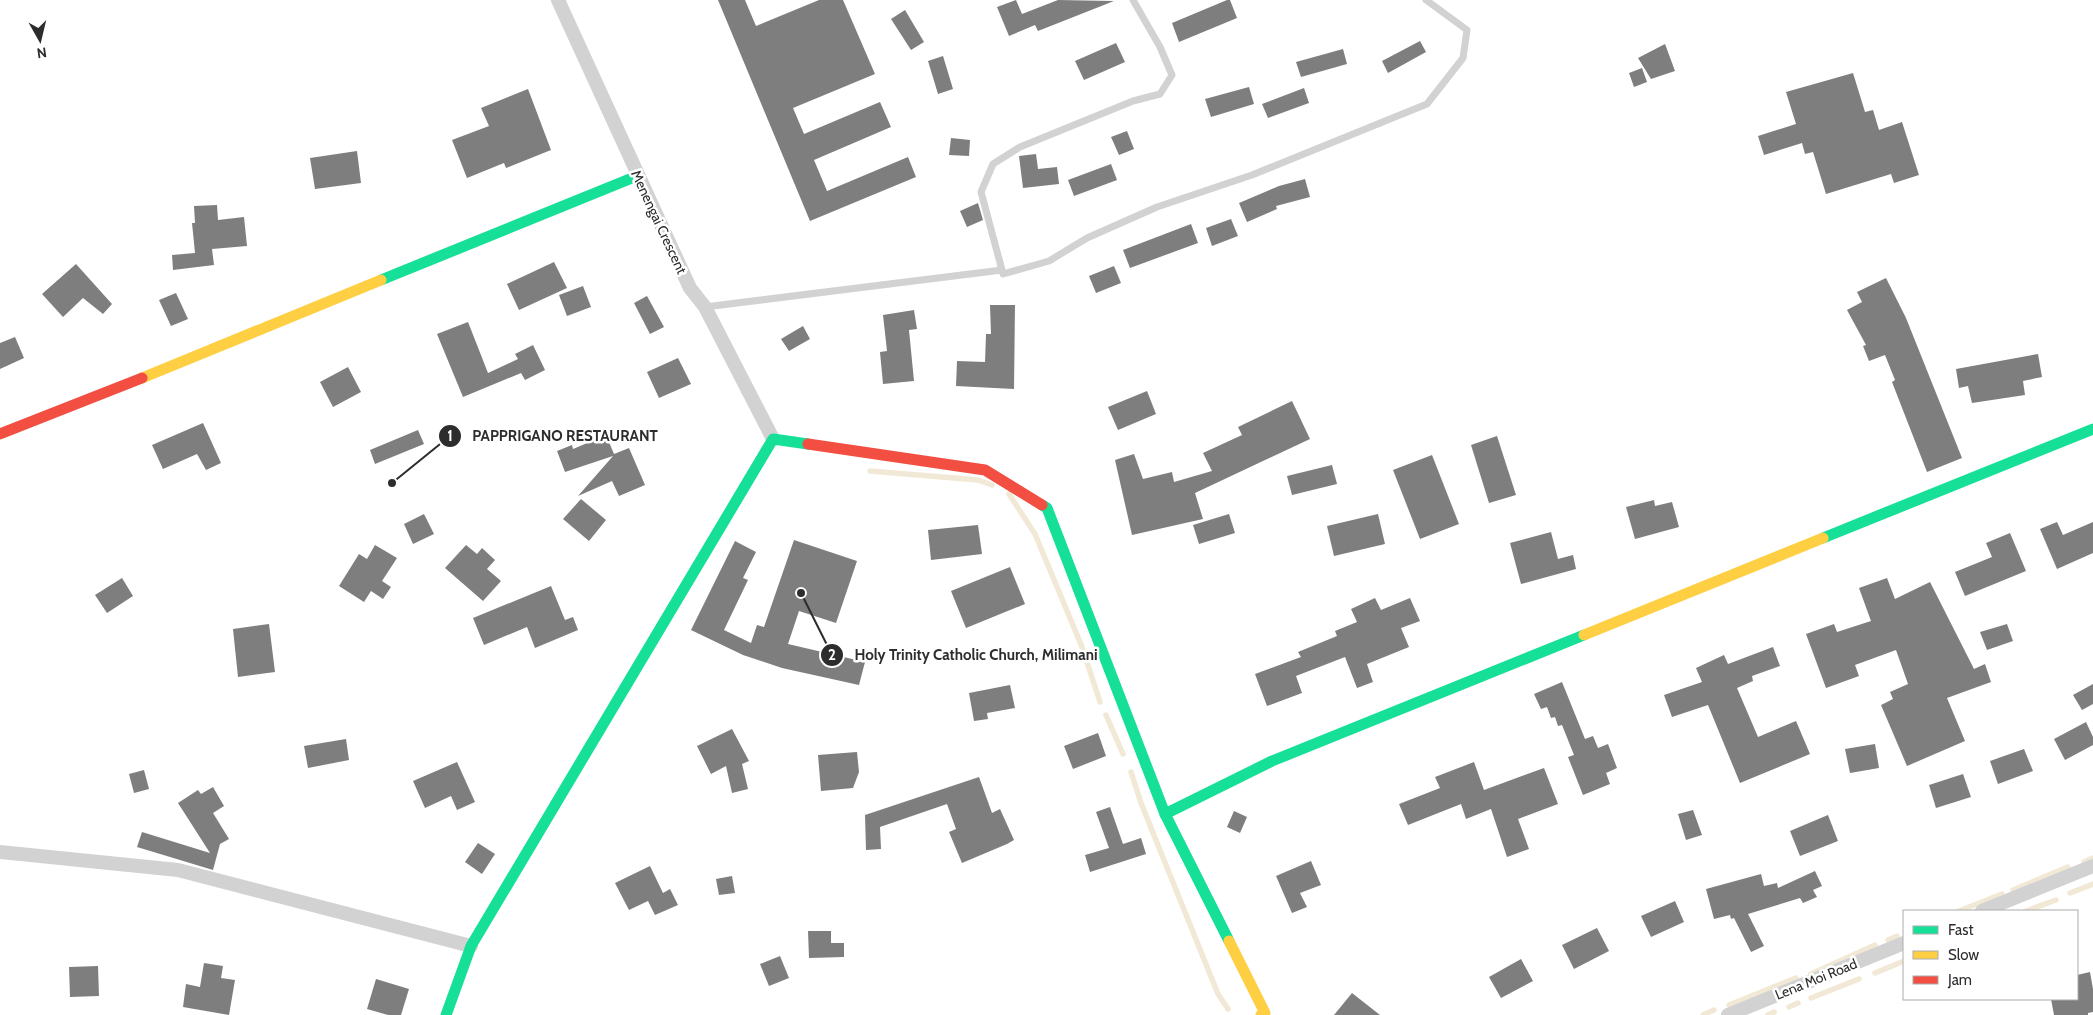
<svg xmlns="http://www.w3.org/2000/svg" width="2093" height="1015" viewBox="0 0 2093 1015" font-family="Cabin,sans-serif">
<style>
.lines{fill:none;stroke-linecap:round;stroke-linejoin:round}
.stream{stroke:#f2e8d6;stroke-width:5.5}
.building{fill:#7e7e7e}
.lane{stroke:#d2d2d2;stroke-width:7}
.street{stroke:#d2d2d2;stroke-width:14}
.fast{stroke:#16e098;stroke-width:11}
.slow{stroke:#ffcf43;stroke-width:11}
.jam{stroke:#f24e42;stroke-width:11}
.labels{text-anchor:middle;dominant-baseline:central;stroke-width:5;stroke-linejoin:round;paint-order:stroke}
.street-label{font-size:14px;fill:#2d2d2d;stroke:#fff}
.leader{fill:none;stroke:#2d2d2d;stroke-width:2}
.callout-dot{fill:#2d2d2d;stroke:#fff;stroke-width:2}
.mark-label{font-size:15px;text-anchor:middle;font-weight:bold;fill:#fff}
.callout-label{font-size:15px;text-anchor:middle;font-weight:bold;fill:#2d2d2d;stroke:#fff;stroke-width:5;stroke-linejoin:round;paint-order:stroke}
</style>
<rect width="100%" height="100%" fill="#fff"/>
<g class="lines">
<!-- stream -->
<g class="stream">
<polyline points="870,471 978,480 992,485"/>
<polyline points="1009,494 1035,534 1082,647 1100,702"/>
<polyline points="1106,715 1123,754"/>
<polyline points="1131,772 1141,803 1218,994 1228,1009"/>
<polyline points="2084,862 2093,858"/>
<polyline points="2013,890 2068,867"/>
<polyline points="2070,893 2093,884"/>
<polyline points="1959,911 2002,894"/>
<polyline points="2026,911 2056,900"/>
<polyline points="1888,940 1897,936"/>
<polyline points="1875,973 1904,961"/>
<polyline points="1811,974 1875,945"/>
<polyline points="1811,998 1859,979"/>
<polyline points="1729,1005 1796,978"/>
<polyline points="1789,1007 1798,1003"/>
<polyline points="1703,1015 1714,1010"/>
<polyline points="1768,1015 1774,1012"/>
</g>
</g>
<!-- building -->
<g class="building">
<polygon points="718,0 745,0 756,26 819,0 843,0 875,74 793,108 804,134 880,102 891,127 814,160 827,191 908,157 916,177 810,221"/>
<polygon points="1016,0 1022,14 1058,0 1114,1 1038,31 1035,25 1009,36 997,7"/>
<polygon points="1227,0 1230,0 1237,18 1179,42 1172,23"/>
<polygon points="905,10 924,42 911,50 891,19"/>
<polygon points="1420,41 1426,52 1388,73 1382,61"/>
<polygon points="1116,43 1125,62 1084,80 1075,61"/>
<polygon points="1665,44 1675,71 1651,79 1638,58"/>
<polygon points="1343,49 1347,64 1301,77 1296,62"/>
<polygon points="943,56 953,89 938,94 928,61"/>
<polygon points="1642,68 1647,82 1634,87 1629,73"/>
<polygon points="1853,73 1865,112 1873,110 1879,130 1902,122 1919,175 1894,183 1891,174 1826,194 1813,152 1805,154 1802,143 1764,155 1758,136 1796,124 1786,92"/>
<polygon points="1249,87 1254,104 1211,117 1205,99"/>
<polygon points="1304,88 1309,103 1268,118 1262,104"/>
<polygon points="528,89 551,150 506,168 504,163 467,178 452,140 489,126 481,108"/>
<polygon points="1127,131 1134,149 1119,155 1111,137"/>
<polygon points="951,138 970,140 969,156 949,155"/>
<polygon points="357,151 361,183 315,189 310,158"/>
<polygon points="1036,154 1038,169 1057,167 1059,184 1023,188 1019,156"/>
<polygon points="1111,164 1117,180 1074,196 1068,180"/>
<polygon points="1305,179 1310,197 1276,206 1277,209 1247,222 1239,203 1279,186"/>
<polygon points="978,203 983,220 967,227 960,211"/>
<polygon points="217,205 218,220 244,217 247,246 212,249 214,265 173,270 172,255 195,253 192,223 195,223 194,206"/>
<polygon points="1231,219 1238,236 1212,246 1206,228"/>
<polygon points="1191,224 1198,243 1130,268 1123,250"/>
<polygon points="554,262 567,288 519,310 507,284"/>
<polygon points="76,264 112,304 103,314 83,298 63,317 42,294"/>
<polygon points="1114,266 1121,283 1096,293 1089,276"/>
<polygon points="1886,278 1906,318 1962,458 1927,472 1892,382 1895,380 1885,355 1869,361 1863,346 1866,345 1847,310 1862,302 1857,292"/>
<polygon points="583,286 591,307 567,316 559,295"/>
<polygon points="176,293 188,319 171,326 159,300"/>
<polygon points="647,296 664,327 650,334 634,303"/>
<polygon points="990,305 1015,305 1014,389 956,386 957,361 985,362 986,334 991,334"/>
<polygon points="914,310 917,329 909,330 914,381 883,384 880,352 887,351 883,315"/>
<polygon points="468,322 488,373 518,359 515,354 533,345 545,370 525,380 521,373 463,397 437,334"/>
<polygon points="803,326 810,339 789,351 781,339"/>
<polygon points="15,337 24,358 0,369 0,343"/>
<polygon points="2038,354 2042,377 2023,381 2025,395 1972,403 1968,386 1959,388 1956,369"/>
<polygon points="678,358 691,384 659,398 647,372"/>
<polygon points="348,367 361,392 333,407 320,382"/>
<polygon points="1147,391 1156,414 1118,430 1108,407"/>
<polygon points="1292,401 1310,439 1195,493 1203,519 1132,535 1115,460 1134,454 1143,479 1172,472 1174,482 1212,471 1203,453 1242,435 1238,427"/>
<polygon points="203,423 221,463 206,470 197,454 163,469 152,445"/>
<polygon points="418,430 424,444 375,464 370,450"/>
<polygon points="606,435 614,454 629,448 645,485 619,496 612,481 578,496 613,456 565,472 557,451 572,445 573,449"/>
<polygon points="1497,436 1516,495 1489,503 1471,445"/>
<polygon points="1432,455 1459,524 1420,539 1393,470"/>
<polygon points="1332,465 1337,484 1292,495 1287,476"/>
<polygon points="581,499 606,520 589,541 563,519"/>
<polygon points="1654,500 1655,506 1672,502 1679,527 1635,539 1626,507"/>
<polygon points="424,514 434,534 413,544 404,524"/>
<polygon points="1229,514 1235,533 1199,544 1193,525"/>
<polygon points="1378,514 1385,544 1334,556 1327,526"/>
<polygon points="2057,522 2063,535 2093,522 2093,553 2057,569 2040,529"/>
<polygon points="978,525 982,554 931,560 928,530"/>
<polygon points="1551,532 1558,559 1573,555 1576,569 1521,584 1510,543"/>
<polygon points="2010,533 2026,571 1965,596 1955,572 1992,557 1986,543"/>
<polygon points="794,540 857,561 836,623 799,611 788,644 865,662 859,685 782,668 743,655 691,630 735,541 756,552 743,578 748,580 724,630 751,643 757,625 764,627"/>
<polygon points="375,545 397,558 382,581 391,587 383,599 371,591 364,602 339,586 359,554 367,559"/>
<polygon points="466,545 477,554 482,548 495,560 487,569 501,581 483,601 445,568"/>
<polygon points="1010,567 1025,604 966,628 951,591"/>
<polygon points="122,578 133,596 107,613 95,595"/>
<polygon points="1887,578 1895,599 1930,582 1974,669 1985,664 1991,682 1947,698 1965,741 1907,766 1881,705 1893,699 1890,692 1908,684 1896,650 1855,665 1859,676 1826,688 1806,634 1834,624 1837,632 1871,621 1859,588"/>
<polygon points="551,586 565,620 573,617 578,630 535,648 527,627 484,645 473,618"/>
<polygon points="1375,598 1381,610 1410,598 1420,621 1401,628 1409,647 1367,664 1373,682 1357,688 1345,657 1296,676 1302,693 1267,706 1255,674 1301,657 1298,652 1337,636 1335,631 1357,622 1351,609"/>
<polygon points="269,624 275,672 238,677 233,629"/>
<polygon points="2007,624 2013,641 1987,650 1980,632"/>
<polygon points="1773,647 1780,666 1752,676 1753,681 1737,688 1758,737 1796,721 1810,754 1740,783 1708,705 1672,717 1664,695 1702,682 1696,668 1724,655 1728,664"/>
<polygon points="1562,682 1585,739 1593,736 1598,748 1608,744 1617,768 1606,773 1610,784 1583,795 1568,757 1574,755 1562,725 1558,726 1555,717 1551,718 1547,707 1541,709 1534,694"/>
<polygon points="2093,684 2093,704 2082,710 2073,695"/>
<polygon points="1010,685 1015,708 987,713 988,719 974,721 969,693"/>
<polygon points="2086,722 2093,737 2093,745 2065,760 2054,739"/>
<polygon points="732,729 749,761 742,764 748,789 732,793 726,766 711,774 697,746"/>
<polygon points="1098,733 1106,756 1073,769 1064,746"/>
<polygon points="346,739 349,760 308,768 304,746"/>
<polygon points="1875,744 1879,768 1850,773 1845,749"/>
<polygon points="2024,749 2033,771 1998,784 1990,761"/>
<polygon points="857,752 859,772 853,788 821,791 818,755"/>
<polygon points="457,762 475,802 457,810 451,796 425,808 413,781"/>
<polygon points="1474,762 1484,790 1544,768 1558,804 1518,819 1529,849 1507,857 1491,809 1466,819 1461,804 1408,825 1399,804 1440,788 1435,777"/>
<polygon points="144,770 149,789 134,793 129,774"/>
<polygon points="1963,774 1971,797 1936,808 1929,785"/>
<polygon points="979,777 992,813 1000,809 1014,840 1007,844 962,863 949,832 956,829 947,804 880,827 881,849 866,850 865,815"/>
<polygon points="213,787 224,806 213,813 229,839 220,844 213,870 137,847 142,832 210,853 178,803 198,790 201,794"/>
<polygon points="1110,807 1123,844 1141,838 1146,854 1090,872 1085,855 1109,848 1096,812"/>
<polygon points="1693,810 1702,835 1686,840 1678,814"/>
<polygon points="1234,811 1247,817 1240,833 1227,827"/>
<polygon points="1828,815 1838,841 1800,856 1790,831"/>
<polygon points="478,843 495,854 482,874 465,862"/>
<polygon points="1311,861 1321,885 1300,893 1307,907 1292,913 1276,876"/>
<polygon points="650,866 663,893 670,889 678,905 655,915 648,901 629,910 615,883"/>
<polygon points="1815,871 1822,886 1813,890 1817,897 1803,903 1800,898 1748,914 1764,946 1751,952 1734,918 1731,919 1730,915 1714,919 1706,889 1761,874 1764,886 1777,883 1778,888"/>
<polygon points="732,876 735,893 719,895 716,879"/>
<polygon points="1675,901 1684,922 1651,937 1641,916"/>
<polygon points="1597,928 1609,951 1574,969 1562,945"/>
<polygon points="808,931 831,931 831,943 844,943 844,957 809,958"/>
<polygon points="780,956 789,978 769,986 760,964"/>
<polygon points="1521,959 1533,981 1501,998 1489,977"/>
<polygon points="204,963 223,966 221,978 235,980 229,1015 183,1007 186,984 200,987"/>
<polygon points="98,966 99,996 70,997 69,967"/>
<polygon points="2090,972 2093,989 2093,1012 2088,1013 2088,1015 2054,1015 2051,999 2077,999 2077,975"/>
<polygon points="376,979 409,989 401,1015 388,1015 367,1009"/>
<polygon points="1352,993 1380,1015 1334,1015"/>
</g>
<g class="lines">
<!-- lane -->
<g class="lane">
<polyline points="1002,270 981,192 993,164 1020,147 1133,101 1160,94 1172,75 1160,47 1133,0"/>
<polyline points="705,307 1002,270 1003,274 1049,261 1087,238 1157,207 1252,175 1427,104 1463,58 1467,30 1426,0"/>
</g>
<!-- street -->
<g class="street">
<polyline points="558,0 690,288 705,307 773,439"/>
<polyline points="0,852 178,870 471,946"/>
<polyline points="1982,911 2093,866"/>
<polyline points="1728,1015 1904,943"/>
</g>
<!-- fast -->
<g class="fast">
<polyline points="381,280 637,176"/>
<polyline points="1042,505 1047,508 1165,814 1229,941"/>
<polyline points="1823,538 2093,429"/>
<polyline points="1165,814 1272,761 1584,635"/>
<polyline points="446,1015 471,946 773,439 808,444"/>
</g>
<!-- slow -->
<g class="slow">
<polyline points="142,378 381,280"/>
<polyline points="1584,635 1823,538"/>
<polyline points="1229,941 1265,1013 1261,1015"/>
</g>
<!-- jam -->
<g class="jam">
<polyline points="0,434 142,378"/>
<polyline points="808,444 985,470 1042,505"/>
</g>
</g>
<g class="labels">
<!-- street labels -->
<g class="street-label">
<text transform="translate(659 222) rotate(65)">Menengai Crescent</text>
<text transform="translate(1816 979) rotate(-22)">Lena Moi Road</text>
</g>
</g>
<!-- callouts -->
<path class="leader" d="M392 483L450 436M801 593L832 655"/>
<g class="callout-dot">
<circle cx="392" cy="483" r="5"/>
<circle cx="801" cy="593" r="5"/>
<circle cx="450" cy="436" r="12"/>
<circle cx="832" cy="655" r="12"/>
</g>
<g class="mark-label">
<text x="450" y="441">1</text>
<text x="832" y="660">2</text>
</g>
<g class="callout-label">
<text x="565" y="441">PAPPRIGANO RESTAURANT</text>
<text x="976" y="660">Holy Trinity Catholic Church, Milimani</text>
</g>
<!-- legend -->
<rect x="1903" y="910" width="175" height="90" fill="#ffffff" stroke="#ababab"/>
<rect x="1913" y="926" width="25" height="8" fill="#16e098" stroke="#ababab"/>
<text x="1948" y="935" font-size="15" fill="#2d2d2d">Fast</text>
<rect x="1913" y="951" width="25" height="8" fill="#ffcf43" stroke="#ababab"/>
<text x="1948" y="960" font-size="15" fill="#2d2d2d">Slow</text>
<rect x="1913" y="976" width="25" height="8" fill="#f24e42" stroke="#ababab"/>
<text x="1948" y="985" font-size="15" fill="#2d2d2d">Jam</text>
<!-- north arrow -->
<g transform="translate(40 40) rotate(172)" stroke="#ffffff" stroke-width="4" paint-order="stroke">
<path d="M0-4L9 19L0 12L-9 19Z" fill="#2d2d2d"/>
<text y="-8" font-size="14" font-weight="bold" text-anchor="middle" fill="#2d2d2d">N</text>
</g>
</svg>
